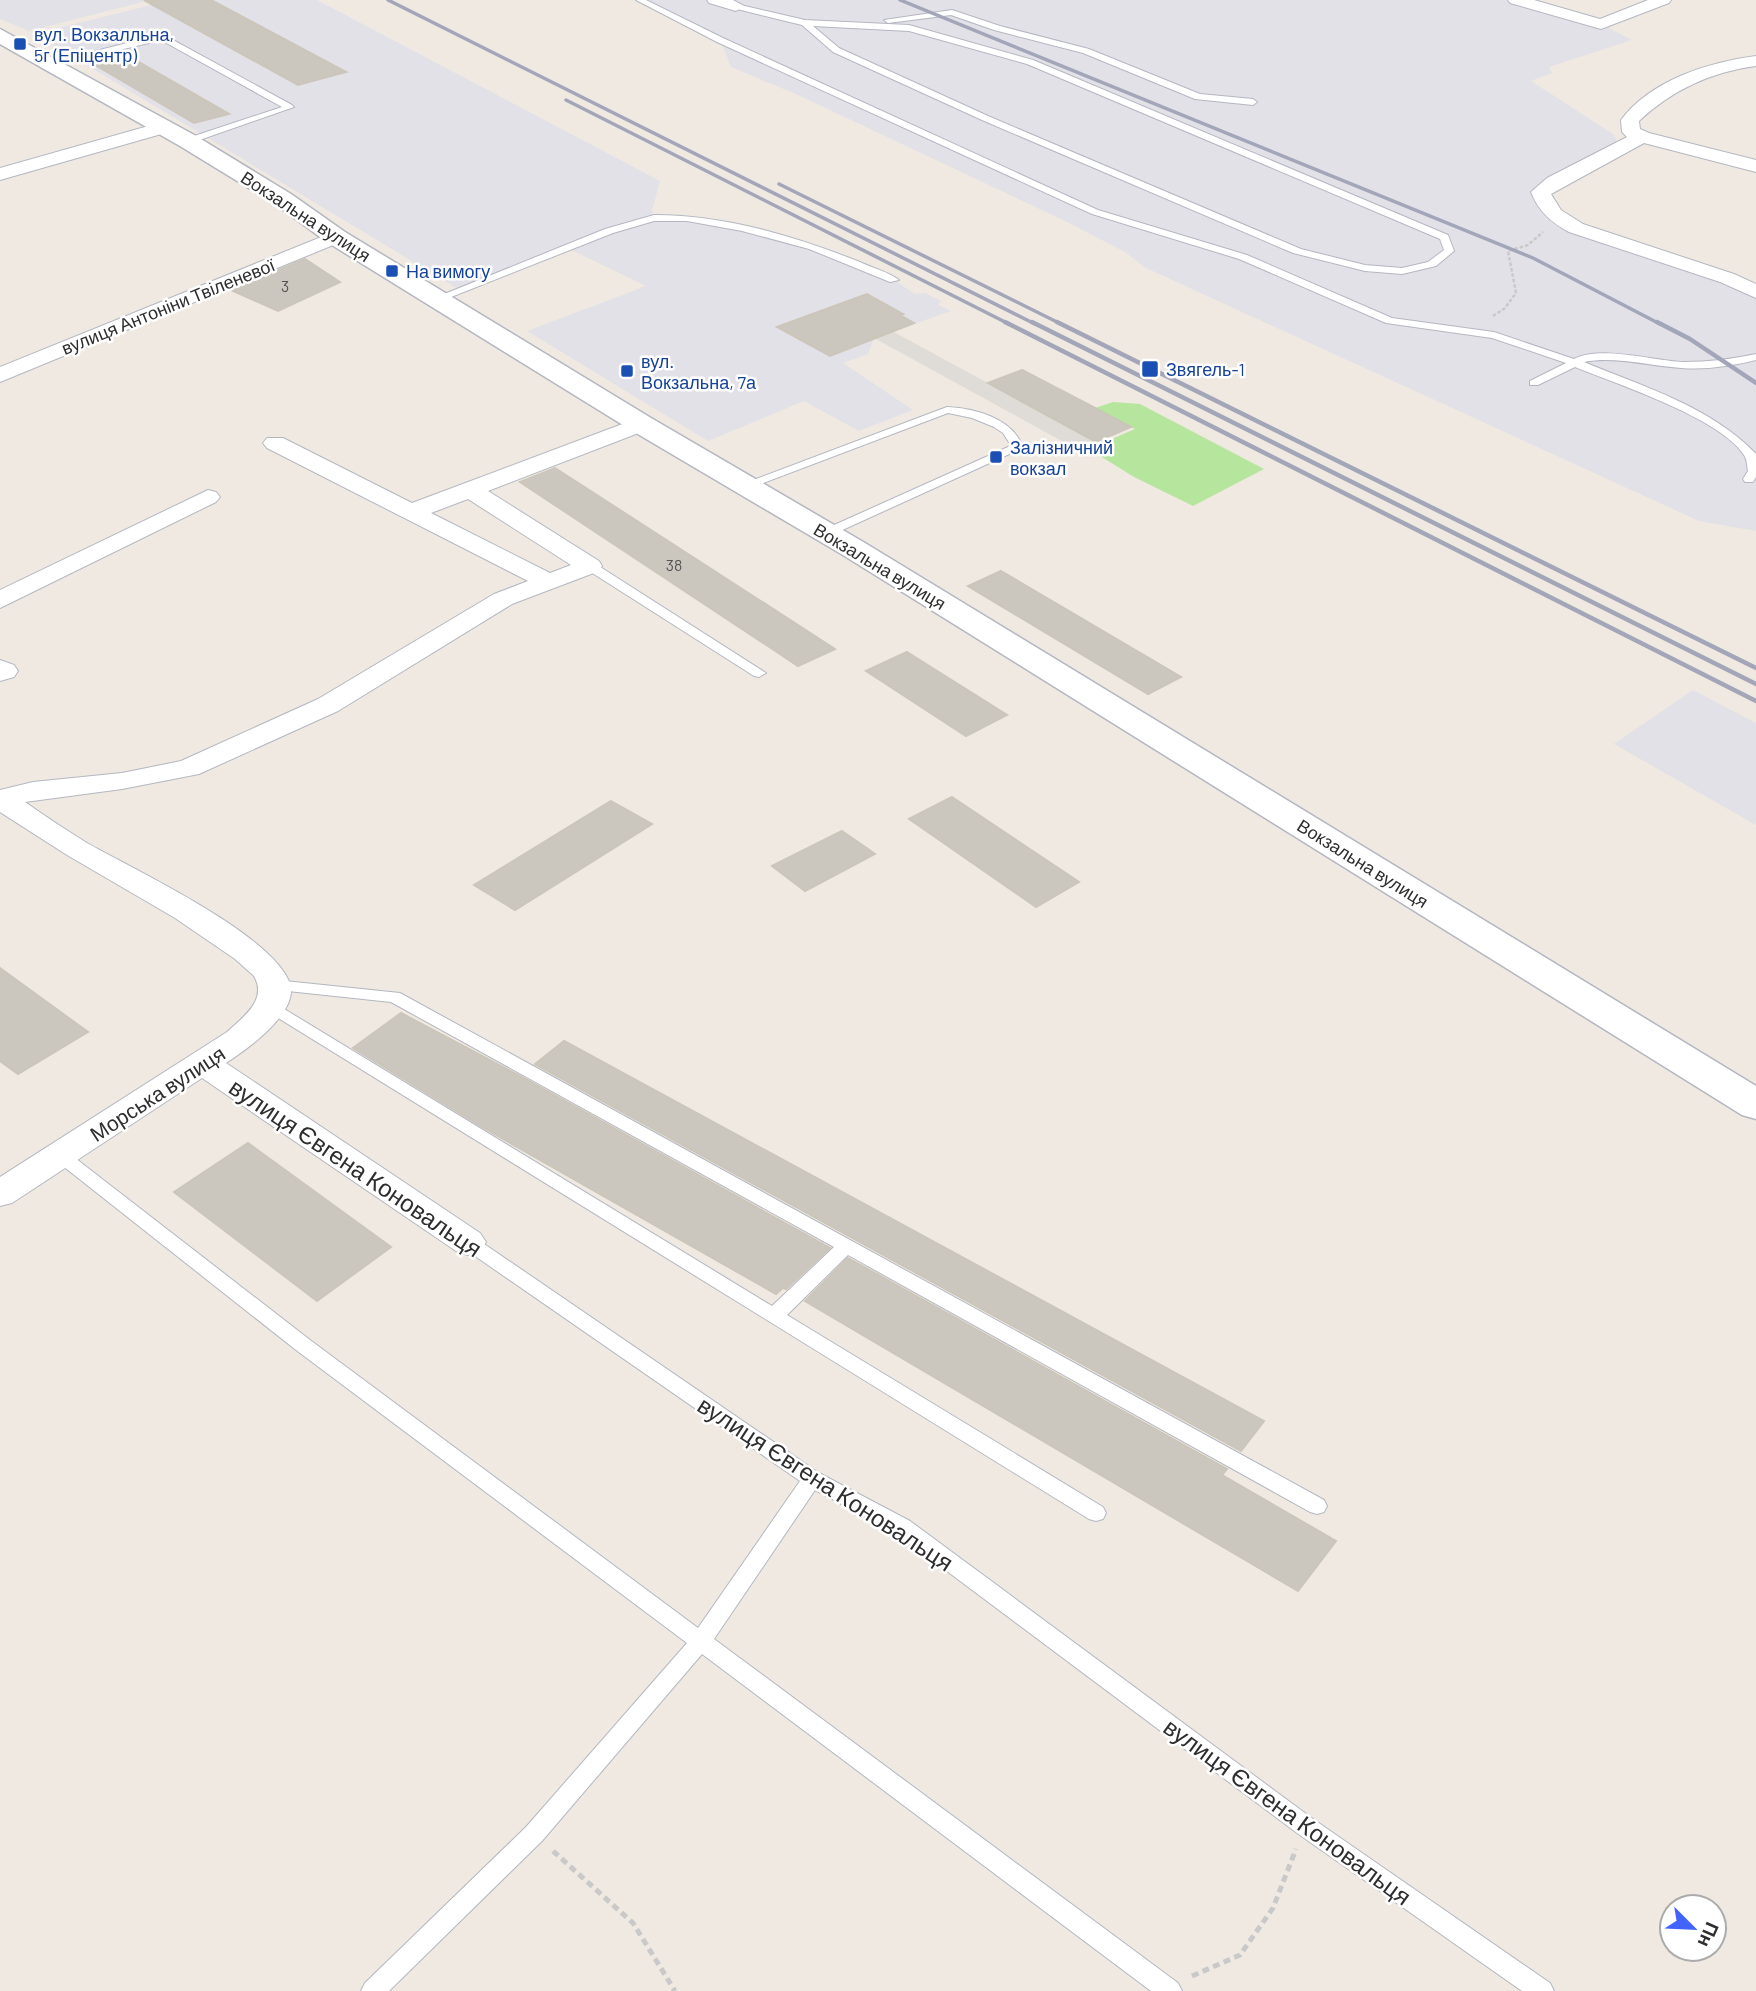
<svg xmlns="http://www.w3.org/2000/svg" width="1756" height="1991" viewBox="0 0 1756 1991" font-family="Barlow,sans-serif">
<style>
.industrial{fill:#e3e1e8}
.green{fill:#b6e59e}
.plaza{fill:#dfdcd8}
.building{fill:#cbc7bf;stroke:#cbc5ba;stroke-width:2}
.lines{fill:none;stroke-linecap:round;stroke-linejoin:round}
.lane-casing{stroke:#b4b7c1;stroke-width:2}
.street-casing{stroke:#b4b7c1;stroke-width:2}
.secondary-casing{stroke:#b4b7c1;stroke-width:3}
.path-far1{stroke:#c9c9c9;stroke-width:2.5;stroke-dasharray:3.5 2;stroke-linecap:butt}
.path{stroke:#c9c9c9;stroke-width:5;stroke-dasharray:7 4.5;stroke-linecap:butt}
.lane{fill:#fff;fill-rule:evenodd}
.street{fill:#fff;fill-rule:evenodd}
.secondary{fill:#fff;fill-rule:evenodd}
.rail-far1{stroke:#a3a6b8;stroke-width:3.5}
.rail{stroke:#a3a6b8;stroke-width:4.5}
.transit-dot{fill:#1a4fb4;stroke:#fff;stroke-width:2.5}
.labels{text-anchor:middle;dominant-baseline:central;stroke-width:5;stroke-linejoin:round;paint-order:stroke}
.far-number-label{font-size:16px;fill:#555452}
.far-transit-label{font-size:18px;fill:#164399;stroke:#fff;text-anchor:start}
.far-street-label{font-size:18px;fill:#2e2e2e;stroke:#fff}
.street-label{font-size:21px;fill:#2e2e2e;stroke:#fff}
.near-street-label{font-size:24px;fill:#2e2e2e;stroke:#fff}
</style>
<rect width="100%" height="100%" fill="#efe9e1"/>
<!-- industrial -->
<g class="industrial">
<polygon points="0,0 150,0 29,31 0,19"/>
<polygon points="171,0 317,0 660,181 652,211 654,218 687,218 813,247 894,280 915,294 925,293 941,301 938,305 951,311 874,338 868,354 843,363 913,410 859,431 804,401 708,441 527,331 646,286 567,248 460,290 35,34"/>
<polygon points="640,0 1515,0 1601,24 1632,40 1549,67 1552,73 1531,81 1613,134 1621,148 1541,192 1562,222 1756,292 1756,531 1699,521 1146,268 1125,252 1065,221 798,95 731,67 720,40"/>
<polygon points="1693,690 1756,723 1756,825 1614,744"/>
</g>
<!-- green -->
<polygon class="green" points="1113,402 1140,404 1264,469 1193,506 1134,477 1089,449 1135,429 1095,408"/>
<!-- plaza -->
<polygon class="plaza" points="892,331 1100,444 1089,449 1075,441 1067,444 874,338"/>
<!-- building -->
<g class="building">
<polygon points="144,0 211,0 346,72 298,85"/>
<polygon points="125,54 229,114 194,123 92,63"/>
<polygon points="305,259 340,282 278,311 231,290"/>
<polygon points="867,294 903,314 900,315 914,323 830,356 777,327"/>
<polygon points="1022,370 1095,408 1131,427 1096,442 988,383"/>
<polygon points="555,468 835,649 798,666 520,482"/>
<polygon points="1001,571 1181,677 1148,694 968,586"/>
<polygon points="907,652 1007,715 966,736 866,671"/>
<polygon points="952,797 1079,882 1036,907 909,819"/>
<polygon points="611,801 652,824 515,910 474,885"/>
<polygon points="842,831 875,854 805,891 772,866"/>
<polygon points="0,968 88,1032 18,1074 0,1061"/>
<polygon points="401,1013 520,1076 830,1248 786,1289 783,1288 776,1294 482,1127 353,1048"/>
<polygon points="564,1041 1264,1421 1241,1451 535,1064"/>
<polygon points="248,1143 391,1247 317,1301 174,1192"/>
<polygon points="848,1258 1227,1469 1222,1475 1336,1541 1298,1591 805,1301"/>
</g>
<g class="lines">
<defs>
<g id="lane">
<path d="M636,0H646L723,38L1098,210L1247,255L1392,318L1494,332L1574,359C1601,345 1654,361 1684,362C1708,362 1733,359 1756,354V360C1732,366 1705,370 1681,368C1649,366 1615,356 1584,362C1644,387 1710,406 1756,454V477L1753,482H1745L1743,479L1748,471C1747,466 1747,459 1744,455C1720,418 1617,384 1575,367L1538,385H1530V381L1566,363L1492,338L1386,323L1239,259L1092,214L717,42Z"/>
<path d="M736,4L805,20L909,25L1033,60L1448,235L1454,251L1436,266L1402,274L1365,271L1293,253L982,120L833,52L802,25L733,8V4ZM813,26L909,31L1027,64L1440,239L1444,250L1428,262L1402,268L1365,265L1301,249L988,116L839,48Z"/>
<polygon points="952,10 1000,26 1089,49 1200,94 1253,99 1257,102 1253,105 1195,99 1083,53 994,30 951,15 888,23 884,20"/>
<polygon points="162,34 292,105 294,107 188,144 183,141 185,139 282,107 161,40 53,66 49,63"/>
<path d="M654,215C725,215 794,236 860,262C872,268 889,272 899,280L890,282L809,249L742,231L687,221H654L613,233L441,301L432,299L605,229Z"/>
<path d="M947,407C974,408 1011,418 1022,445L1016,451L827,537L821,533L823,530L1008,447L1010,444L1003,433L994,427L972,418L948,413L750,488L746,489L740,485Z"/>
<polygon points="590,562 594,563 766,673 759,677 754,676 586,569 584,566"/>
<polygon points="275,980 400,993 1324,1500 1327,1506 1324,1512 1317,1514 1310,1512 848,1255 787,1315 1103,1507 1106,1513 1103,1519 1096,1521 1089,1519 262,1008 264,1004 276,1004 772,1306 834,1247 391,1002 269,989 267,985 269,981"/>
<polygon points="60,1149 66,1151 310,1340 698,1628 800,1481 462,1247 459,1242 462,1237 474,1237 819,1473 910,1521 1313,1819 1550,1983 1554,1991 1522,1991 1297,1833 896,1533 815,1490 714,1639 1178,1983 1182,1991 1151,1991 702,1654 542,1841 389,1991 361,1991 365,1983 526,1827 687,1643 296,1350 54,1159 52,1155 54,1151"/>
</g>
<g id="street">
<polygon points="707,0 733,0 744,6 736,11 709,3"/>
<polygon points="1508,0 1534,0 1600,19 1648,0 1671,0 1669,3 1601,29 1510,3"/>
<path d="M1756,56V66C1711,72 1672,90 1639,121L1640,129L1649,133L1756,160V172L1644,143L1551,194L1561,210L1583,224L1734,274L1756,284V298L1720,282L1569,232C1552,223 1538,211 1531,192L1547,178L1627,137L1622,132L1621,120C1651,80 1709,62 1756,56Z"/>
<polygon points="166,121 175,127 172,131 0,180 0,168"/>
<polygon points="336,231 343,233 346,237 343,241 0,382 0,367"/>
<path d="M641,417L649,419L652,424L649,429L488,491L599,561L602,566L599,571L512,604L338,711L199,774L122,789L25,802C45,816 66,830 87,843C133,869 274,935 290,984C299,1013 246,1050 226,1063L480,1233L486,1242L480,1251L468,1255L456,1251L202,1078L12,1203L0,1206V1177L227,1032C243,1017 268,1000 254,976L235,959L175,918L67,855L0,812V790L33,782L122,773L181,761L318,699L494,594L528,581L267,448L263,443L267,438H283L412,503ZM468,499L571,565L550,573L431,513Z"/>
<polygon points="208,490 216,492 220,497 216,502 0,608 0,590"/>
<polygon points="0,660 14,665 18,671 14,677 0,681"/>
</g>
<polygon id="secondary" points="0,29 196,136 291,194 345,232 651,418 865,543 1756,1086 1756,1119 1742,1115 843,555 631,430 327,242 275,204 180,146 0,44"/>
</defs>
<!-- lane casing -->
<use href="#lane" class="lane-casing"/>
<!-- street casing -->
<use href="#street" class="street-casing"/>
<!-- secondary casing -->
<use href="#secondary" class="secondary-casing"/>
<!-- path-far1 -->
<polyline class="path-far1" points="1493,316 1505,308 1516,293 1508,251 1528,245 1543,232"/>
<!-- path -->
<g class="path">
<polyline points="553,1851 633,1923 675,1991"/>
<polyline points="1192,1976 1240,1955 1273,1908 1296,1849"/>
</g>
<!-- lane -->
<use href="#lane" class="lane"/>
<!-- street -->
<use href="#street" class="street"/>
<!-- secondary -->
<use href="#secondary" class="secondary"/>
<!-- rail-far1 -->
<g class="rail-far1">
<polyline points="388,0 1035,324"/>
<polyline points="900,0 1533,258 1660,324"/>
<polyline points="566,100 1009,324"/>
<polyline points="779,184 1061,324"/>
</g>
<!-- rail -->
<g class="rail">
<polyline points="1005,322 1756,701"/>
<polyline points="1032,322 1756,684"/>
<polyline points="1057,322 1756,668"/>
<polyline points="1657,322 1690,339 1756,383"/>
</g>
</g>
<!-- markers -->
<g class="transit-dot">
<rect x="13" y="37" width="14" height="14" rx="3.5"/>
<rect x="385" y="264" width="14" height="14" rx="3.5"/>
<rect x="1141" y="360" width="18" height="18" rx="3.5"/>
<rect x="620" y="364" width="14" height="14" rx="3.5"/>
<rect x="989" y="450" width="14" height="14" rx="3.5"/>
</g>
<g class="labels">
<!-- far-number labels -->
<g class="far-number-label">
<text x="285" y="285">3</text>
<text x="674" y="564">38</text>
</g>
<!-- far-transit labels -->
<g class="far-transit-label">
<text x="34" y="34">вул. Вокзалльна,<tspan x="34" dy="21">5г (Епіцентр)</tspan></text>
<text x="406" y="271">На вимогу</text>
<text x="641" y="361">вул.<tspan x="641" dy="21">Вокзальна, 7а</tspan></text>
<text x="1166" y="369">Звягель-1</text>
<text x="1010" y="447">Залізничний<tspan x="1010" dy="21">вокзал</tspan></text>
</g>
<!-- far-street labels -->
<g class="far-street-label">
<text transform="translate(306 216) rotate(33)">Вокзальна вулиця</text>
<text transform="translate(168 306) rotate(-22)">вулиця Антоніни Твіленевої</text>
<text transform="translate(880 566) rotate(31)">Вокзальна вулиця</text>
<text transform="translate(1363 863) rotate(32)">Вокзальна вулиця</text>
</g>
<!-- street labels -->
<g class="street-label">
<text transform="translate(157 1093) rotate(-33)">Морська вулиця</text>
</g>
<!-- near-street labels -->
<g class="near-street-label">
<text transform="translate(356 1167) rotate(34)">вулиця Євгена Коновальця</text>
<text transform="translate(826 1483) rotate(33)">вулиця Євгена Коновальця</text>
<text transform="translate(1288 1811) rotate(36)">вулиця Євгена Коновальця</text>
</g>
</g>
<!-- north arrow -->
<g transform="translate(1693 1928) rotate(114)"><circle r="33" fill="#ffffff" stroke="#ababab" stroke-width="2"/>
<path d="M0-5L12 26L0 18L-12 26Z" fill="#4264fb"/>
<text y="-10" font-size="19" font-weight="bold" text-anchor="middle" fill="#2e2e2e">Пн</text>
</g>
</svg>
